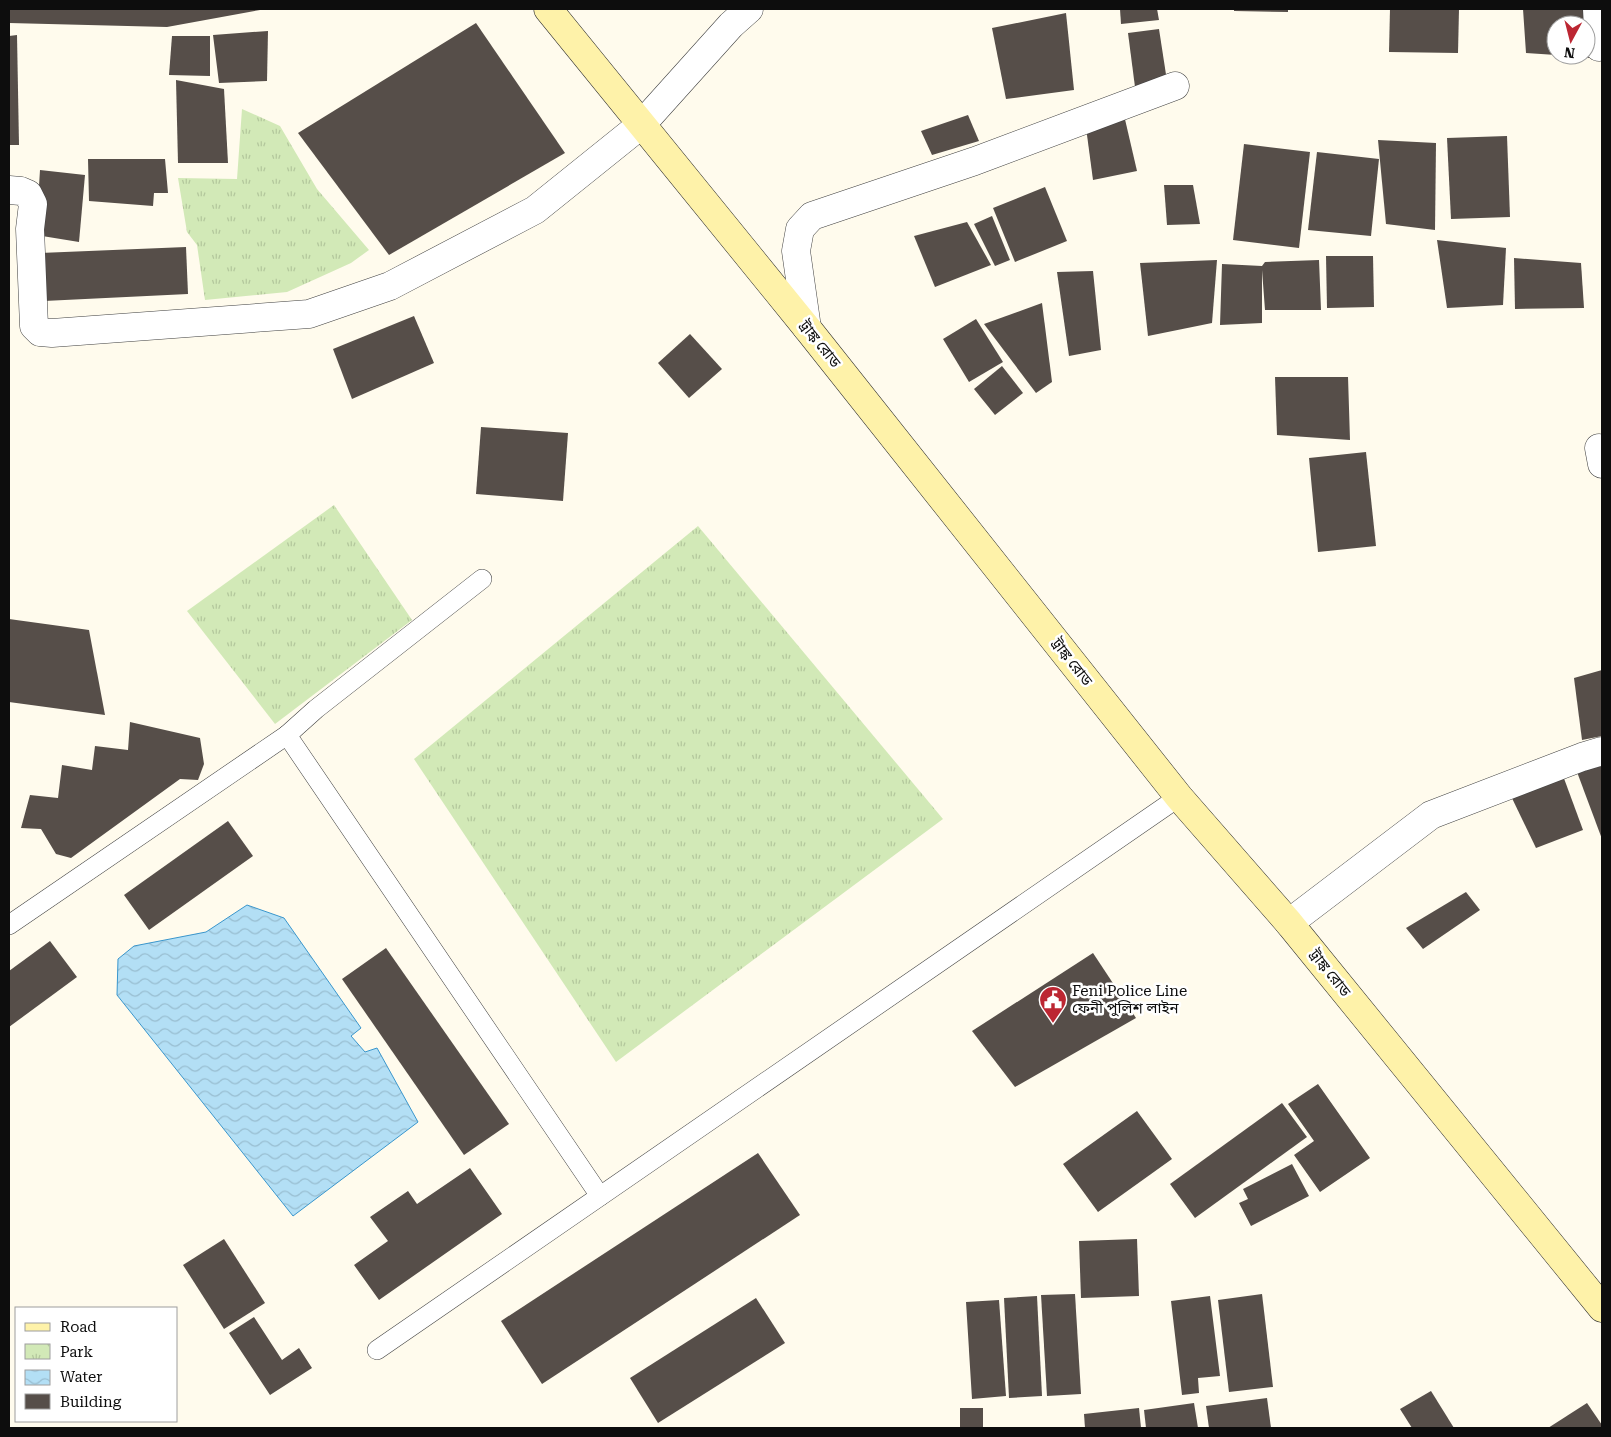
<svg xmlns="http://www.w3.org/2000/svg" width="1611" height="1437" viewBox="0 0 1611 1437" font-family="'Roboto Serif','Noto Sans Bengali',serif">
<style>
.park{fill:url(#park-tufts)}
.water{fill:url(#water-waves);stroke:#3a96cc}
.building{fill:#564e49}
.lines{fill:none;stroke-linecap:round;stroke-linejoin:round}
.service-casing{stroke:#404040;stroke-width:20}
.minor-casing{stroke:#404040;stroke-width:29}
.secondary-casing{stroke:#2f2f2f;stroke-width:29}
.service{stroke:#fff;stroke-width:19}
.minor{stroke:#fff;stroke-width:28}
.secondary{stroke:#fef2a9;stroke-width:28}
.labels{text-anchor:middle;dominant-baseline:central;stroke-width:5;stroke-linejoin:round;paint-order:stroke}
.street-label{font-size:15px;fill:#0d0d0d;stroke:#fff}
.poi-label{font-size:15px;fill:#0d0d0d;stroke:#fff;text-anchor:start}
</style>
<defs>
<pattern id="park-tufts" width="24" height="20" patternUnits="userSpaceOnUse" patternTransform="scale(1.25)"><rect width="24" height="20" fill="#d2e9b7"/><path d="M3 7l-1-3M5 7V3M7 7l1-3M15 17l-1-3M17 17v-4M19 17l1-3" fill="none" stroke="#b3c79c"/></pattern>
<pattern id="water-waves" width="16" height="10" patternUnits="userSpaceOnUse" patternTransform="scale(1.25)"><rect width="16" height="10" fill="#b3dff5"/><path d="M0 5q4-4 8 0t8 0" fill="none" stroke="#99bed1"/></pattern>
</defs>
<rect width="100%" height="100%" fill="#fffbed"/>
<!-- park -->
<g class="park">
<polygon points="242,109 280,126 317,189 369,250 351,263 287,292 205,300 197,245 187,232 178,178 237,179"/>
<polygon points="334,505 412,620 275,724 187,611"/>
<polygon points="698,526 943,819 616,1062 414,759"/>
</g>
<!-- water -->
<polygon class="water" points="247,905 284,918 361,1028 351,1036 365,1052 377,1048 418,1122 293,1216 117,995 118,959 134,946 206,932"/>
<!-- building -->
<g class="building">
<polygon points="9,9 260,9 260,10 167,27 9,23"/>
<polygon points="1120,9 1157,9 1159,20 1121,24"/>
<polygon points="1234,9 1288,9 1288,12 1234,11"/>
<polygon points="1390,9 1459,9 1458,53 1389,52"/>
<polygon points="1523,9 1585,9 1587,25 1556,25 1556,55 1526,53"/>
<polygon points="1066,13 1074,90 1006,99 992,28"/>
<polygon points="476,23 565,153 389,255 298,133"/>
<polygon points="1159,29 1167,81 1135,87 1128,33"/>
<polygon points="268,31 267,81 219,83 213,35"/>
<polygon points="1586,31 1587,31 1590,58 1570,56 1570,55 1586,55"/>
<polygon points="17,35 19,145 9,145 9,36"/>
<polygon points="172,36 210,36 210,76 169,75"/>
<polygon points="176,80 224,89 228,163 178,163"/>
<polygon points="968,115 979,141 932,155 921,131"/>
<polygon points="1124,115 1137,171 1093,180 1085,120"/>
<polygon points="1507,136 1510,217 1451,219 1447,138"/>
<polygon points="1378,140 1436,143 1435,230 1386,224"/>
<polygon points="1244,144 1310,152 1299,248 1233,240"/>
<polygon points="1317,152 1379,159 1371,236 1308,230"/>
<polygon points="88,159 165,159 168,193 154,193 153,206 89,201"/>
<polygon points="40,170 85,175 79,242 36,235"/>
<polygon points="1164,185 1193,185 1200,224 1167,225"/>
<polygon points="1045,187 1067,241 1015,262 993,208"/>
<polygon points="992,216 1010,260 995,266 974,224"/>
<polygon points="967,222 991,265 935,287 914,236"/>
<polygon points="1437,240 1506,248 1503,305 1447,308"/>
<polygon points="186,247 188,294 44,301 40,253"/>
<polygon points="1326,256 1373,256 1374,307 1327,308"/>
<polygon points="1514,258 1581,263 1584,308 1515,309"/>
<polygon points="1217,260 1212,323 1148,336 1140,263"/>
<polygon points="1319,260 1321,310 1265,310 1262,270 1262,323 1220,325 1222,264 1262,266 1265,262"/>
<polygon points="1093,271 1101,350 1069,356 1057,272"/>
<polygon points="1042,303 1052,382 1036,393 984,324"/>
<polygon points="414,316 434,363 352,399 333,349"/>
<polygon points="976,319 1003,362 969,382 943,339"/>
<polygon points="690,334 722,369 689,398 658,363"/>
<polygon points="1002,366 1023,393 995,415 974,389"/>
<polygon points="1275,377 1348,377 1350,440 1277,435"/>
<polygon points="481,427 568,433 563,501 476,494"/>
<polygon points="1366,452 1376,546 1318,552 1309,458"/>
<polygon points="9,619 89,630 105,715 9,702"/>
<polygon points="1602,670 1602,736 1582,740 1574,678"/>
<polygon points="130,722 200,738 204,764 198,780 180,779 71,858 56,854 41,829 21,828 30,795 58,798 62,765 92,770 95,746 128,750"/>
<polygon points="1602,766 1602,839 1577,772"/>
<polygon points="1562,773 1583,830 1536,848 1510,794"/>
<polygon points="228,821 253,856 149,930 124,895"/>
<polygon points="1466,892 1480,910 1423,949 1406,928"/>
<polygon points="50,941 77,977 9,1027 9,971"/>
<polygon points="386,948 509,1124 464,1155 342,979"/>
<polygon points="1093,953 1136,1018 1015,1087 972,1031"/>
<polygon points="1318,1084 1370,1158 1320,1192 1294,1155 1314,1141 1288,1104"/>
<polygon points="1282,1103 1307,1137 1195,1218 1170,1184"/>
<polygon points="1137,1111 1172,1159 1098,1212 1063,1164"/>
<polygon points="758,1153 800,1215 542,1384 501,1321"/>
<polygon points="1292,1164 1309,1196 1251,1226 1239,1203 1248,1199 1243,1189"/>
<polygon points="470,1168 502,1214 379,1300 354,1265 388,1241 370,1217 408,1191 417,1204"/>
<polygon points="224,1239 265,1303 224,1329 183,1265"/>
<polygon points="1137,1239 1139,1296 1081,1298 1079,1241"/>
<polygon points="1075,1294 1081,1394 1047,1396 1041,1295"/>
<polygon points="1262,1294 1273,1387 1229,1392 1218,1300"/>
<polygon points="1037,1296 1042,1396 1009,1398 1004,1298"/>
<polygon points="1210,1296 1220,1376 1198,1378 1199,1393 1182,1395 1171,1301"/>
<polygon points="756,1298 785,1343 658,1423 630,1378"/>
<polygon points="999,1300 1006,1396 972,1399 966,1302"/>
<polygon points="254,1317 282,1360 299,1348 312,1368 270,1395 229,1333"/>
<polygon points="1431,1391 1454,1428 1412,1428 1400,1409"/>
<polygon points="1267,1398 1271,1428 1209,1428 1206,1406"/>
<polygon points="1194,1403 1198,1428 1146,1428 1144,1410"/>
<polygon points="1587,1403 1602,1425 1602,1428 1548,1428"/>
<rect x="960" y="1408" width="23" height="20"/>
<polygon points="1139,1408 1141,1428 1085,1428 1084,1414"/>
</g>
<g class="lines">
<defs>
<g id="service">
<polyline points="482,579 316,709 287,735 600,1196"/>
<polyline points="9,925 287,735"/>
<polyline points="377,1350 1179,797"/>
</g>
<g id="minor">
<polyline points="1597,9 1599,47"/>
<polyline points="9,190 21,191 28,194 33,204 30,229 34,326 40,332 52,333 309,314 390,286 535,210 642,124 731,25 749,9"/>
<polyline points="807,328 796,251 800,229 812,216 975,161 1175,86"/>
<polyline points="1599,448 1602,464"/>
<polyline points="1289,923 1431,815 1582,757 1602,751"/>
</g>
<polyline id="secondary" points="548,9 807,328 1179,797 1289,923 1602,1308"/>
</defs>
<!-- service casing -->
<use href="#service" class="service-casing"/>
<!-- minor casing -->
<use href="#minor" class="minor-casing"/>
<!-- secondary casing -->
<use href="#secondary" class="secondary-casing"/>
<!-- service -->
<use href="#service" class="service"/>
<!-- minor -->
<use href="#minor" class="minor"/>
<!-- secondary -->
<use href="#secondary" class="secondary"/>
</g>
<!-- icons -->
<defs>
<symbol id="civic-pin" viewBox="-11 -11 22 30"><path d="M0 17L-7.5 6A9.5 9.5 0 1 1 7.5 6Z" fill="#bc2632" stroke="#fff"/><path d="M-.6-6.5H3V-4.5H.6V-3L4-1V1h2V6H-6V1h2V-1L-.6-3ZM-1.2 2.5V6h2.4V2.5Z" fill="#fff"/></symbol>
</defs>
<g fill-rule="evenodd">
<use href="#civic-pin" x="1037" y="984" width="32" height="43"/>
</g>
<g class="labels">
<!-- street labels -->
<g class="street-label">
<text transform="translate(820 344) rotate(51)">ট্রাঙ্ক রোড</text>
<text transform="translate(1072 662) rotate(52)">ট্রাঙ্ক রোড</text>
<text transform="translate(1330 973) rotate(51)">ট্রাঙ্ক রোড</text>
</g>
<!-- poi labels -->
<g class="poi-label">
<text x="1072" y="991">Feni Police Line<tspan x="1072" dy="17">ফেনী পুলিশ লাইন</tspan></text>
</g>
</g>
<!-- border -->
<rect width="1611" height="1437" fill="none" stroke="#0d0d0d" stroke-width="20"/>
<!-- legend -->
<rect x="15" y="1307" width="162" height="115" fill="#ffffff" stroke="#9e9e9e"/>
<rect x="25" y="1323" width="25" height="8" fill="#fef2a9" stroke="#9e9e9e"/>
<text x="60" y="1332" font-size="15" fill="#0d0d0d">Road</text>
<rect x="25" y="1344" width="25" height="15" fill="url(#park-tufts)" stroke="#9e9e9e"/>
<text x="60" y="1357" font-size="15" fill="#0d0d0d">Park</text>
<rect x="25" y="1370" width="25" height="15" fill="url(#water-waves)" stroke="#9e9e9e"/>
<text x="60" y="1382" font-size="15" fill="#0d0d0d">Water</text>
<rect x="25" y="1394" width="25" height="15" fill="#564e49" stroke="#9e9e9e"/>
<text x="60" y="1407" font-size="15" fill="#0d0d0d">Building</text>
<!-- north arrow -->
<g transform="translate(1571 40) rotate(187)"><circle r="24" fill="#ffffff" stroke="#9e9e9e"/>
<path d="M0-4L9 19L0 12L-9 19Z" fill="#bc2632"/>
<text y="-8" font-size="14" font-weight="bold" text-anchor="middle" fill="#0d0d0d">N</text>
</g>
</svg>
